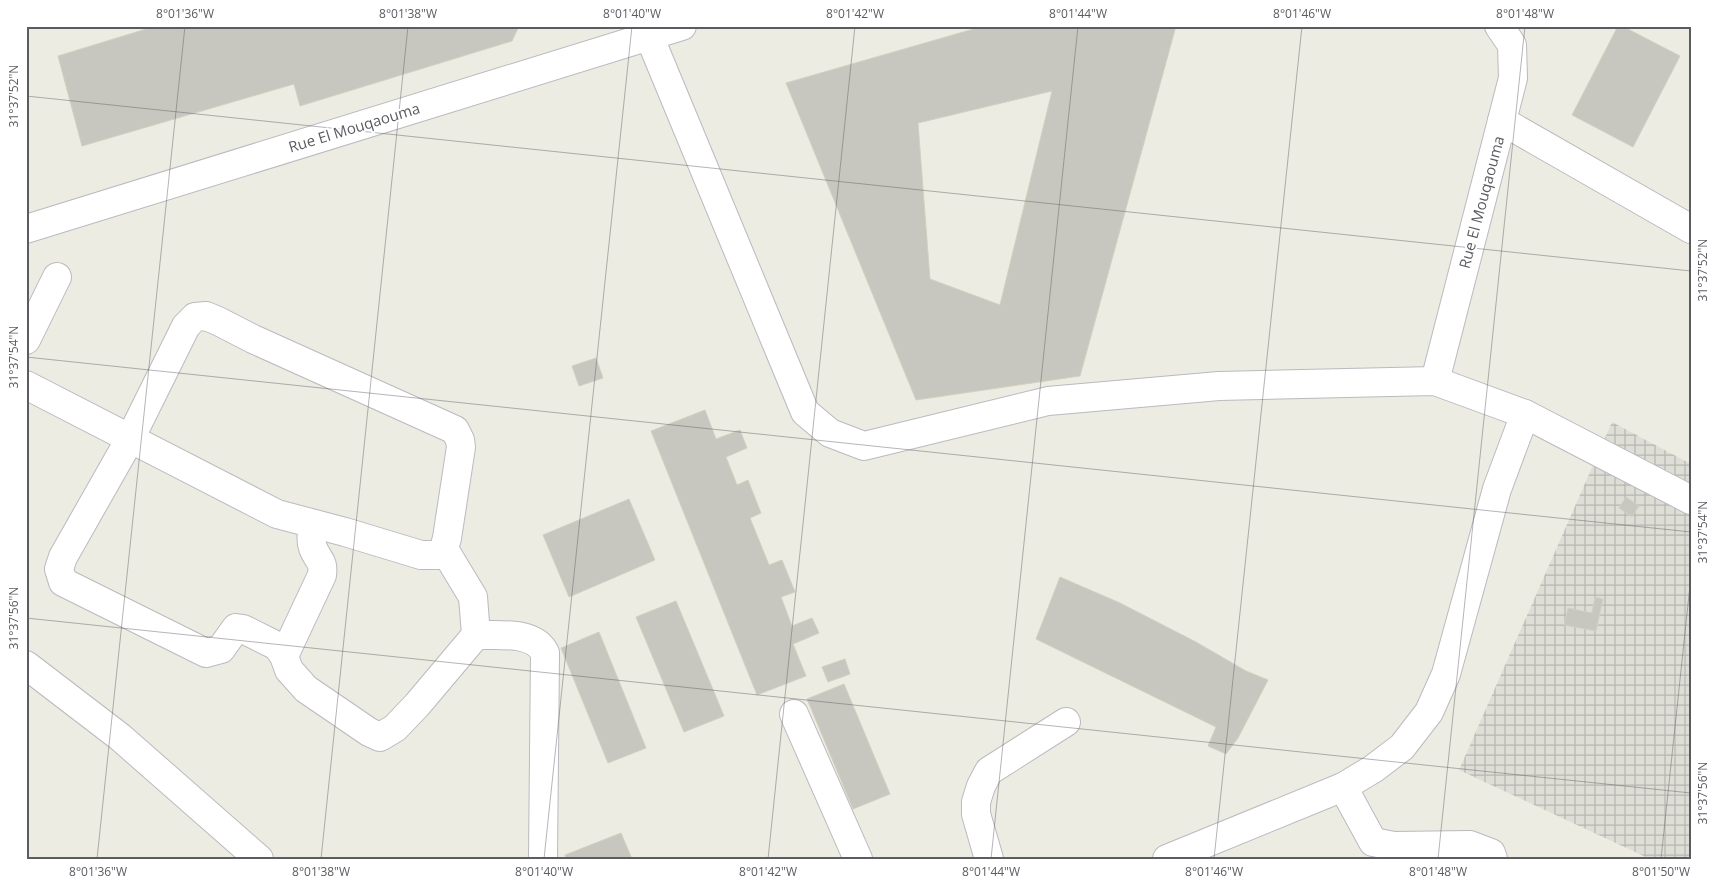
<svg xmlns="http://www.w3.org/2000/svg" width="1717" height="885" viewBox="0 0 1717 885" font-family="'Open Sans',sans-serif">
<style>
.industrial{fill:url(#industrial-grid)}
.building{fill:#c8c7bf;stroke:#d1d0c1;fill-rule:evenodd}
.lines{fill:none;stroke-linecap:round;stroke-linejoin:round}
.minor-casing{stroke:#babac0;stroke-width:30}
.minor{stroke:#fff;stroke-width:28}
.ticks{fill:none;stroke:#5b5c62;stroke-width:1;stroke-opacity:0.45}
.labels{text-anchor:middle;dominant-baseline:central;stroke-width:4;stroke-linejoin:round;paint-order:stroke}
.street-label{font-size:15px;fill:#5b5c62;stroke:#fff}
.neatline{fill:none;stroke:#5b5c62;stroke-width:2}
.ticks-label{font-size:12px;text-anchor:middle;fill:#5b5c62}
</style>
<defs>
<pattern id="industrial-grid" width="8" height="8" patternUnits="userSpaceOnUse" patternTransform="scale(1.25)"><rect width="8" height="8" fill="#deded7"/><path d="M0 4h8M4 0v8" fill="none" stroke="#b7b7b2"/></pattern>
</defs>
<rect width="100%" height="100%" fill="#ecece2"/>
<!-- industrial -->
<polygon class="industrial" points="1612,422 1691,464 1691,859 1650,859 1459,770"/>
<!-- building -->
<g class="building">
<polygon points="156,26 519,26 512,41 300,106 294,84 82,146 58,56"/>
<path d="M984,26H1176L1080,376L916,400L786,83ZM1052,91L1000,305L930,279L918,123Z"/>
<polygon points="1618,26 1622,26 1680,56 1633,147 1572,115"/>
<polygon points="596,358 603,378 579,386 572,366"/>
<polygon points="705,410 716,439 740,430 747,448 726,457 737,485 748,480 761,513 750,518 769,565 782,560 795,592 781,597 792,626 812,618 819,633 793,644 806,676 757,695 651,431"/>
<polygon points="1626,497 1639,506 1632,517 1619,508"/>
<polygon points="629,499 655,560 569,597 543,535"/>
<polygon points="1060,577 1120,603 1196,642 1246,671 1268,680 1238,738 1226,754 1208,746 1216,727 1036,639"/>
<polygon points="1595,597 1603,599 1596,631 1564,625 1568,608 1592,613"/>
<polygon points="676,601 724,716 684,732 636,617"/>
<polygon points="599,632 646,748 608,763 561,648"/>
<polygon points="845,659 850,674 828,682 822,667"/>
<polygon points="844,684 890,794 853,809 807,699"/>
<polygon points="621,833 632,859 566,859 565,855"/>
</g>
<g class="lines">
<defs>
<g id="minor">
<polyline points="645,26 805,412 830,433 864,446 1048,401 1219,386 1435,381 1525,414 1691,500"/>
<polyline points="1502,121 1691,229"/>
<polyline points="26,229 682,26"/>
<polyline points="26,340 57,277"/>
<polyline points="1435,381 1513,78 1512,45 1499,26"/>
<path d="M26,385L277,514L345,532L421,555H437L444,549L447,538L461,447L460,440L455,430L253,339L218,321L206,316L195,317L186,326L130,439L63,557L59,569L63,582L206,653L221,649L236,628L243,629L277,646L284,656L289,670L306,689L369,732L380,737L395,728L417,705L476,635C497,636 534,630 545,653L543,859"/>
<polyline points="444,549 473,597 476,635"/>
<path d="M284,656L322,575C324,560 318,561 313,548C310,540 312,532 314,524"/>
<polyline points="26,665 120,737 259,859"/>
<polyline points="794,714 858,859"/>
<polyline points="1343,787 1373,842 1394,846 1470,845 1491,853 1493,859"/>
<polyline points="989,859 976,814 976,802 981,786 989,771 1066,722"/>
<polyline points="1167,859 1343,787 1373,769 1402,747 1429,712 1446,674 1497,489 1525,414"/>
</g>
</defs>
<!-- minor casing -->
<use href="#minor" class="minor-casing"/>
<!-- minor -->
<use href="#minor" class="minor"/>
</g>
<!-- ticks -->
<path class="ticks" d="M26,96L1691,271M26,357L1691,532M26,618L1691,793M97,859L185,26M321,859L408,26M544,859L632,26M768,859L855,26M991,859L1078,26M1214,859L1302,26M1438,859L1525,26M1661,859L1691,576"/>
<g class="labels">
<!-- street labels -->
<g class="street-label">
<text transform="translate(354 127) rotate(-17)">Rue El Mouqaouma</text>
<text transform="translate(1481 202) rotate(-75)">Rue El Mouqaouma</text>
</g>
</g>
<!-- border -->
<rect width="1717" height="885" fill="none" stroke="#ffffff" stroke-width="55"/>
<rect x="28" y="28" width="1662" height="830" class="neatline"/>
<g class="ticks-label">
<text x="185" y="18">8°01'36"W</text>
<text x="408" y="18">8°01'38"W</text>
<text x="632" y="18">8°01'40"W</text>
<text x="855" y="18">8°01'42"W</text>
<text x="1078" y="18">8°01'44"W</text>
<text x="1302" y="18">8°01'46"W</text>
<text x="1525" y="18">8°01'48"W</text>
<text transform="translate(14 96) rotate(-90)" y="4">31°37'52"N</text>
<text transform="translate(1703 270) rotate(-90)" y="4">31°37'52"N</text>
<text transform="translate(14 357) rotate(-90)" y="4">31°37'54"N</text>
<text transform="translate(1703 532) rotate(-90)" y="4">31°37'54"N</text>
<text transform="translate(14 618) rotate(-90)" y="4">31°37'56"N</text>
<text transform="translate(1703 793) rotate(-90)" y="4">31°37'56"N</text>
<text x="98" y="876">8°01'36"W</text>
<text x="321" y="876">8°01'38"W</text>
<text x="544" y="876">8°01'40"W</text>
<text x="768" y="876">8°01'42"W</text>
<text x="991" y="876">8°01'44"W</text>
<text x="1214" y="876">8°01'46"W</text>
<text x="1438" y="876">8°01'48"W</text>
<text x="1661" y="876">8°01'50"W</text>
</g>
</svg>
